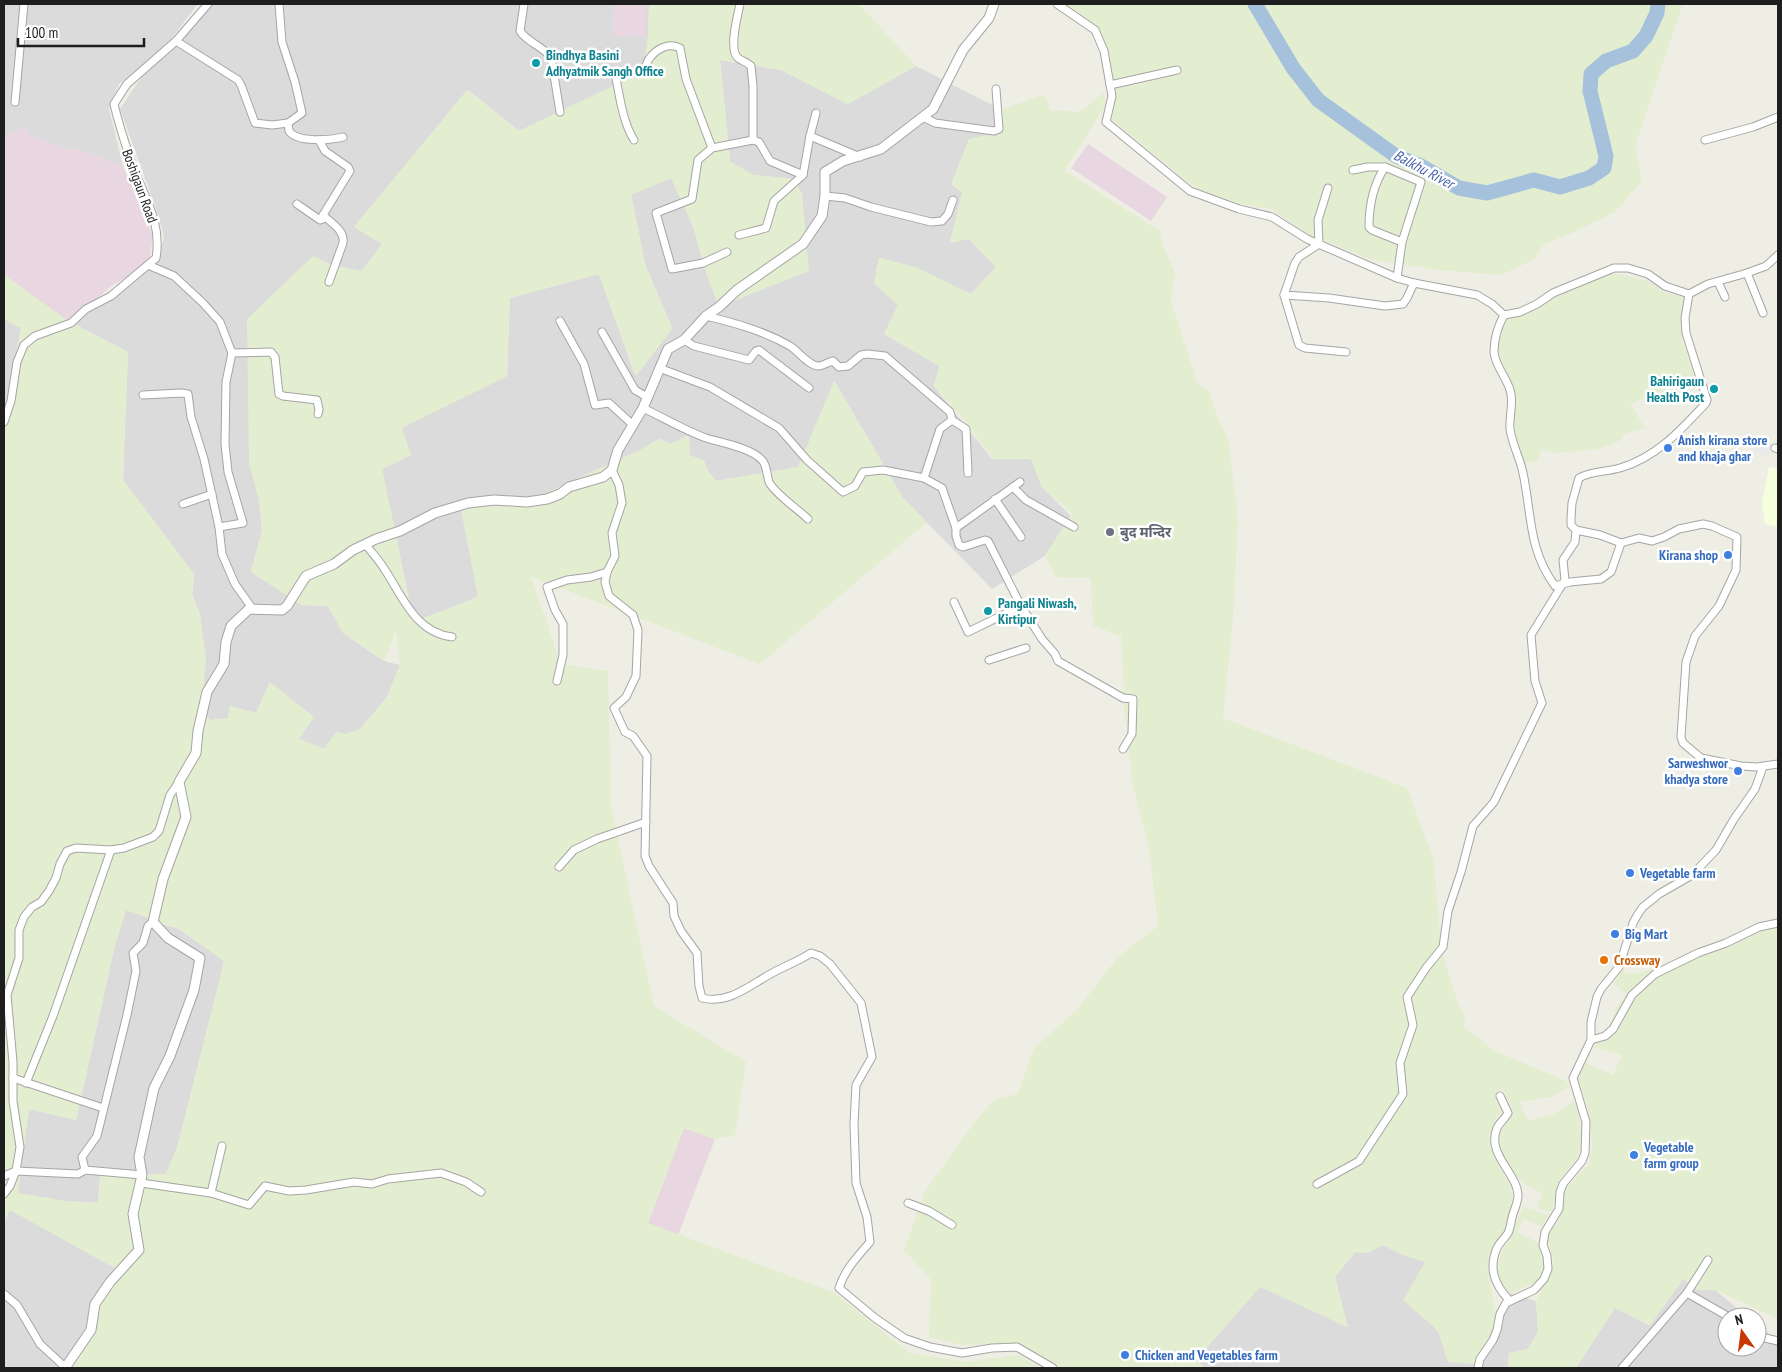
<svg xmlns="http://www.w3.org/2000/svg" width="1782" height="1372" viewBox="0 0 1782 1372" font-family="'PT Sans Narrow','Noto Sans Devanagari',sans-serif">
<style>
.residential{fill:#dcdbdb}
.industrial{fill:#e8d6e0}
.education{fill:#f6ffdd}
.farmland{fill:#e3edcf;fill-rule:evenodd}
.parking{fill:#eaeaea}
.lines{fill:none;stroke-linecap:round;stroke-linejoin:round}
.river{stroke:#a5c1dc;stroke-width:15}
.minor-casing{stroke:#a5a5a5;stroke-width:9}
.tertiary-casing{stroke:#a5a5a5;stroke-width:11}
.minor{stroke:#fff;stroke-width:7}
.tertiary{stroke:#fff;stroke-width:9}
.culture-dot{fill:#0f9aa8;stroke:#fff;stroke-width:2}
.shop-dot{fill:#3f7fe0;stroke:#fff;stroke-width:2}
.worship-dot{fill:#6b7280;stroke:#fff;stroke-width:2}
.food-dot{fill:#e8710a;stroke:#fff;stroke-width:2}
.labels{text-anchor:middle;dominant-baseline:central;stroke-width:5;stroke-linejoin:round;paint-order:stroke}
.culture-label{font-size:14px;font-weight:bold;fill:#0d838f;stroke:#fff;text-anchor:start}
.street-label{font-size:14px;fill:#1e1e1e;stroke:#fff}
.shop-label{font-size:14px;font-weight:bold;fill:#366cbe;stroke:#fff;text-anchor:start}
.worship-label{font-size:14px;font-weight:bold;fill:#5b616d;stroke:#fff;text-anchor:start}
.food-label{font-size:14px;font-weight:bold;fill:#c56008;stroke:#fff;text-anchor:start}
.water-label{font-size:15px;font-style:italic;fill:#4b63ac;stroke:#fff}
</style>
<rect width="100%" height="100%" fill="#efeee4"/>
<!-- residential -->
<g class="residential">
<polygon points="4,4 198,4 163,49 119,84 109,109 123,166 77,149 67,149 28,135 24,128 4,137"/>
<polygon points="212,4 649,4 648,37 643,72 519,131 468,90 354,227 382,244 362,271 334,266 259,500 262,530 251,572 302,605 328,606 343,633 384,661 400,665 387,697 360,730 346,734 324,749 299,739 270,682 256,713 230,706 228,718 210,720 202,712 200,614 192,595 194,574 123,480 128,352 74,324 157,264 164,237 159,217 120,109 147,69 180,42"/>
<polygon points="720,60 781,70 848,104 916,66 998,108 1003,131 962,193 950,242 969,239 996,267 971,294 915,267 879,258 874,283 898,305 884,334 940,366 934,386 992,459 1031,459 1042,487 1071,516 1045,556 992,589 903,498 835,382 799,467 716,481 708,471 704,461 689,455 689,435 670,444 659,439 640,450 527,502 478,597 414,623 382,469 411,455 401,428 507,376 510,298 599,274 635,375 672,328 645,264 631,194 671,178 693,226 707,275 719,307 793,179 754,175 730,162"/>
<polygon points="4,319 21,328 6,411 4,414"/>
<polygon points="126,910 151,918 153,922 177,928 225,961 177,1148 166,1174 100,1176 98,1203 65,1201 17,1193 29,1109 76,1120 115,945"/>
<polygon points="10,1209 120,1271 62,1368 4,1368 4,1221"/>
<polygon points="1383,1245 1401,1254 1425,1262 1438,1330 1448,1362 1497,1325 1511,1293 1536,1301 1538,1331 1528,1349 1509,1353 1508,1368 1204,1368 1196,1360 1260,1286 1347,1327 1335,1277 1355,1252 1367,1253"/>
<polygon points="1683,1279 1697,1290 1715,1290 1748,1317 1727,1317 1727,1347 1757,1347 1757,1324 1778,1341 1778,1368 1576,1368 1615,1307 1650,1325"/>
</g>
<!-- industrial -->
<g class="industrial">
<polygon points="613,4 646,4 646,36 612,36"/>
<polygon points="24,128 28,135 67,149 77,149 123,166 153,236 150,256 145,264 133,274 111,286 71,323 4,275 4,137"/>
<polygon points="1088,144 1167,197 1151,221 1071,168"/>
<polygon points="684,1128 715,1139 678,1235 648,1223"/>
</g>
<!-- education -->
<polygon class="education" points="1769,467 1778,468 1778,527 1765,524 1762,504"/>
<!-- farmland -->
<g class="farmland">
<path d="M649,4H859L916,66L848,104L781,70L720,60L730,162L754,175L793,179L802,193L809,271L719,307L707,275L693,226L671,178L631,195L645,264L672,329L636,376L599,274L510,298L507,376L402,428L411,455L382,469L413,622L478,597L460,505L527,502L640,450L660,439L670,444L689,435L690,455L704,461L708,471L716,481L798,467L834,381L903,498L927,522L760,664L531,577L561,664L608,671L611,806L654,1006L746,1062L735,1135L715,1139L684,1128L648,1223L833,1292L910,1353L965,1362L1017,1355L1041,1368H64L120,1271L10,1210L4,1221V414L6,411L21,328L4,319V275L71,323L128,352L123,480L194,574L192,595L200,614L206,659L202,712L210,720L228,718L230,706L256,713L270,682L314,717L299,739L324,749L336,732L346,734L360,729L387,697L400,665L396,631L384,661L343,633L328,606L302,605L251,572L262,530L259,500L249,464L247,319L313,256L334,266L362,271L382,244L354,227L467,90L519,131L643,72L648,37ZM126,910L177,928L224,961L177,1148L166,1174L100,1176L98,1203L65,1201L18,1193L29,1109L76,1120L115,945Z"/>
<polygon points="1064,4 1683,4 1635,146 1642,181 1615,212 1572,233 1544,244 1533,260 1501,275 1437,270 1369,259 1308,234 1273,210 1237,203 1197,189 1112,120 1116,95 1108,50 1096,26"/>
<polygon points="1103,93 1106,104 1065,171 1160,231 1163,246 1175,273 1171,301 1197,382 1209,392 1219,421 1228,438 1238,520 1233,618 1223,718 1407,788 1434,861 1441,949 1458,1004 1466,1020 1464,1026 1493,1050 1566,1081 1570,1086 1551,1097 1520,1102 1523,1112 1529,1121 1554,1114 1574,1101 1578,1110 1582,1134 1578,1158 1558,1181 1552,1212 1537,1208 1542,1193 1526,1185 1517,1176 1504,1158 1499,1138 1502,1128 1513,1111 1502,1088 1494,1096 1502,1112 1494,1122 1489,1134 1490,1146 1497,1163 1509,1182 1513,1199 1504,1232 1493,1247 1487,1264 1497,1325 1476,1364 1448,1362 1438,1331 1403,1300 1425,1262 1401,1254 1383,1245 1367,1253 1355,1252 1335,1277 1348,1327 1260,1287 1196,1360 1204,1368 1058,1368 1019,1343 962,1345 929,1337 931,1280 904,1250 925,1191 977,1119 995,1099 1018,1094 1034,1048 1076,1011 1118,957 1158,926 1149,847 1133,786 1122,690 1124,690 1121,636 1093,626 1091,578 1056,577 1045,556 1072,513 1042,487 1031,459 993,459 963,418 934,386 939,366 884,334 898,305 874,283 879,258 915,267 971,294 996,267 969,239 950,243 962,193 951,184 969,139 1003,131 1003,109 1040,96 1046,97 1050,110 1080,112"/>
<polygon points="1612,273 1646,280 1667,293 1685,297 1681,320 1682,341 1696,378 1669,379 1665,383 1669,394 1662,397 1658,392 1630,404 1645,428 1621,435 1622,440 1597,449 1557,453 1541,450 1538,461 1524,463 1514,428 1516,395 1498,353 1499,334 1507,319 1540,307 1556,296"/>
<polygon points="1778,921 1778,1319 1715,1290 1697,1290 1683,1279 1650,1326 1615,1308 1576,1368 1509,1368 1509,1353 1528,1349 1538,1331 1536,1301 1554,1262 1547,1238 1549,1230 1558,1223 1563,1209 1563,1199 1565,1190 1589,1164 1592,1147 1591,1132 1588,1108 1578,1079 1584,1062 1613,1075 1622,1055 1594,1047 1598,1038 1605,1033 1611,1022 1615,1010 1626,994 1613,983 1623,970 1628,974 1641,972 1662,966 1717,947"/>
<polygon points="1523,1207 1550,1216 1542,1226 1523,1220 1518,1232 1538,1243 1546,1260 1547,1268 1540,1281 1511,1293 1501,1282 1497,1268 1502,1251 1513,1232"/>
</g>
<!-- parking -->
<polygon class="parking" points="1751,433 1771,444 1769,460 1742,442"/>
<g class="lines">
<!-- river -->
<polyline class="river" points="1255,4 1293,68 1318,100 1396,156 1421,166 1459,188 1487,193 1534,180 1560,187 1589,178 1604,168 1606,156 1590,91 1591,74 1606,61 1633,51 1646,36 1657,13 1658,4"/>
<defs>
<g id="minor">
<polyline points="279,4 282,42 295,82 302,113 288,123"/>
<path d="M524,4L520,31C527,42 542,46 551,57L560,112"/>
<path d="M740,4C738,15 728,49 738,58C742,61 747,62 751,66L753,86V140"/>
<polyline points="1057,4 1095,30 1104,51 1112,96 1106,122 1190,191 1239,209 1272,217 1307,239 1397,278 1414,283 1477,295 1492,304 1504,315 1520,312 1537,304 1553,293 1614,268 1628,268 1648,274 1665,286 1689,294"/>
<path d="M176,41L238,80L241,85L255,123L272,125L288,123C288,124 289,130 289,131C297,143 331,140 343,137"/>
<polyline points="1110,85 1177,70"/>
<polyline points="15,102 24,4"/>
<polyline points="816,113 810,136 860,157"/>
<polyline points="923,117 935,123 994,131 999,129 996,89"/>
<polyline points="319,140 325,151 348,167 350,171 323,215"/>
<path d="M634,140C623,122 620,99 616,78C620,65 631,75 640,72C646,71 646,63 649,59C656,49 669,42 680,48L686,79L712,148"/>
<polyline points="1705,140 1753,127 1778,117"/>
<path d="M1385,167C1373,185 1369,205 1369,227L1372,230L1402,242"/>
<polyline points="1353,170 1368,167 1385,167 1421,182 1402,242 1397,278"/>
<polyline points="1328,188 1318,220 1319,244 1299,257 1295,263 1284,295 1329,298 1385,306 1403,304 1407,298 1414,283"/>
<polyline points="825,196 845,198 871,207 931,222 942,221 948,214 953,200"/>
<path d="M297,204L320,220L323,219V215C331,223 345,230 343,243L329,282"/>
<polyline points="739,235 766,228 774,201 803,175 810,136"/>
<polyline points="727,252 703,263 672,269 656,213 692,199 698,160 712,148 753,140 759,142 770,161 803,175"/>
<path d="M1778,255L1766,266L1747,273L1708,284L1689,294L1685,318L1686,333L1707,400L1706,403C1681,430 1657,457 1620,468C1607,472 1590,471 1579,478L1572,503L1571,519V525L1576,530L1600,535L1621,543L1639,538L1652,541L1664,537L1679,529L1703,524L1712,526L1737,537L1736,570L1719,606L1695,636L1686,662L1681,737L1683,743L1701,758L1741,766L1757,767L1778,764"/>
<polyline points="148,265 174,276 203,303 220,322 232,353 226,382 225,444 228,472 243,523 219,527 222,554 235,584 252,608 249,609"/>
<polyline points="1747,273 1763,313"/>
<polyline points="1718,282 1725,297"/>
<polyline points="1284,295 1299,345 1305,348 1346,352"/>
<path d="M1504,315C1498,326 1494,339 1494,352C1495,367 1509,380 1511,394C1513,406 1509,418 1510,429C1512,444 1520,458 1523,473C1532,515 1528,549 1555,586L1570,582L1601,579L1611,572L1621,543"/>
<path d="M706,316C735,323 764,331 790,346C798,351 808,365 818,366C823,366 828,362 833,361L839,367L848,366L861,355L868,354L885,356L950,412L952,420L966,429L968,473"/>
<polyline points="560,321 584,364 595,405 609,403 633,425"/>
<polyline points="602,332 635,390 647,397"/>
<polyline points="684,340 694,346 749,360 756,351 759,350 809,388"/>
<polyline points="232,353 271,352 275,357 279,394 283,396 317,400 319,410 318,414"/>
<polyline points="659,368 710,387 779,428 807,460 843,492 855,486 863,472 883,470 924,478 942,488 956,528 956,536 959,545 963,547 985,540 988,541 1021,606 1042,639 1055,654 1058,661 1123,698 1133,699 1132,734 1123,749"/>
<polyline points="143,395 181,393 188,394 191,417 204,459 219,527"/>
<path d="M643,408C664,418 684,430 706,438C722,443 751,448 762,460C767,465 767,476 769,482C775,494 798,509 808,519"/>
<path d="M4,422L11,401L17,362L24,345L35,336L71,323L86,309L111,296L156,258C162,223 145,198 133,167C126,146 119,126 114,104L127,84L176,41L208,4"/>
<polyline points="1775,448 1778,449"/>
<path d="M612,470L619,485L622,503L612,533L615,556L607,572L605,582L609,596L633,615L638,630L636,676L626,697L614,708L625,732L633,736L647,756L645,856L649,866L673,903L674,916L681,931L697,953L699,986L702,998C730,1005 752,983 776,971C788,965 800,960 811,953L820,956L830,964L861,1003L872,1057L856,1085L854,1124L856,1183L867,1217L870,1242C858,1256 845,1269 839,1288L875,1318L904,1338L930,1347L962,1353L992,1348L1017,1347L1053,1368"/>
<polyline points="924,478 940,429 952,420"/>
<polyline points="1013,487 1026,500 1074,527"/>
<polyline points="995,499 1021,537"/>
<polyline points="183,504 212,494"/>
<polyline points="956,528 1020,482"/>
<path d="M366,545C372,553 380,561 385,570C403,597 415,632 452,637"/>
<polyline points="954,602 968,632 1021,606"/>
<polyline points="989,660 1026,648"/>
<polyline points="557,681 563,655 563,624 555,610 547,587 567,580 591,577 607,572"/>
<polyline points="559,867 574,850 597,839 646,822"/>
<polyline points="1591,1040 1605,1036 1613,1029 1632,995 1655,974 1698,953 1726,943 1759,927 1778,923"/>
<polyline points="13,1078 103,1108"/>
<polyline points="26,1083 53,1016 111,850"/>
<path d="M1500,1096L1508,1113C1505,1119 1499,1123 1497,1128C1486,1154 1517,1173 1518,1195C1518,1202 1515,1208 1513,1214C1511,1220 1511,1227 1508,1233C1505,1238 1500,1242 1497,1248C1488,1269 1495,1285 1509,1300"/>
<polyline points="142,1175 85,1170 82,1157 97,1136 127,1015 136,971 133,953 143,943 148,926 153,922"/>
<polyline points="4,1176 16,1171 78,1174 85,1170"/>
<polyline points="141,1183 211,1193 249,1205 265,1186 289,1191 306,1190 354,1182 372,1184 388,1179 441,1173 466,1182 481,1192"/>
<polyline points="1317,1184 1359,1161 1403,1094 1400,1063 1413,1025 1407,997 1426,968 1443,947 1448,911 1461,872 1473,826 1494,802 1542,703 1535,681 1531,635 1565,580 1563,560 1575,542 1576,530"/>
<polyline points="211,1193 222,1146"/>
<polyline points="4,1194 10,1186 16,1171 20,1147 13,1101 13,1062 7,995 19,958 19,930 24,917 32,907 41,902 49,891 56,878 60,864 67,851 76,848 111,850 124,848 153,837 159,831 170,795 179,782"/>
<polyline points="908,1203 929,1211 952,1225"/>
<polyline points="1687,1293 1729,1317"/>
<polyline points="4,1294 17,1305 40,1344 66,1368"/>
<polyline points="1757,1336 1778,1341"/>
<polyline points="1478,1368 1480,1359 1493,1340 1497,1330 1500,1314 1506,1303 1534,1290 1544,1279 1548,1269 1547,1256 1543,1245 1545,1232 1559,1209 1560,1192 1563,1184 1582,1161 1585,1153 1586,1122 1573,1078 1591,1040 1591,1022 1597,997 1601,989 1619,967 1633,923 1638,914 1643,907 1659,894 1692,875 1716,850 1734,819 1755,789 1763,767"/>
<polyline points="1622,1368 1687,1293 1708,1260"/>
</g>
<polyline id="tertiary" points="65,1368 91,1330 95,1304 110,1282 139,1250 133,1214 142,1175 139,1157 154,1088 170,1056 194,990 200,958 168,938 153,922 163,879 186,817 179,782 196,753 198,731 207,692 224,664 226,642 231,626 249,609 282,610 287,606 306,576 334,564 353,550 376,539 400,531 435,513 468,503 494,500 527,502 547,499 560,494 569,487 603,477 612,470 618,450 643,408 668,349 684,340 706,316 719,307 737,290 803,244 822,216 825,196 825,172 843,161 881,149 933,109 963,50 989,18 994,4"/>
</defs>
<!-- minor casing -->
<use href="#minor" class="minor-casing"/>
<!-- tertiary casing -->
<use href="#tertiary" class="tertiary-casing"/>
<!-- minor -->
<use href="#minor" class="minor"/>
<!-- tertiary -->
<use href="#tertiary" class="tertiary"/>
</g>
<!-- markers -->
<g class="culture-dot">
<circle cx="536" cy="63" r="5"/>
<circle cx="1714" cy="389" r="5"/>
<circle cx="988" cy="611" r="5"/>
</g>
<g class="shop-dot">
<circle cx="1668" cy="448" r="5"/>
<circle cx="1728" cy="555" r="5"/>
<circle cx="1738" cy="771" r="5"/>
<circle cx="1630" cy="873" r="5"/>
<circle cx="1615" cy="934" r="5"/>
<circle cx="1634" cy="1155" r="5"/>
<circle cx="1125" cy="1355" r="5"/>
</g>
<circle class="worship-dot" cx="1110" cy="532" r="5"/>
<circle class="food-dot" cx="1604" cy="960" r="5"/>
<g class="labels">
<!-- culture labels -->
<g class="culture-label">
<text x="546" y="55">Bindhya Basini<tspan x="546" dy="16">Adhyatmik Sangh Office</tspan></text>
<text x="1704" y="381" text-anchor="end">Bahirigaun<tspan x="1704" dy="16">Health Post</tspan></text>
<text x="998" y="603">Pangali Niwash,<tspan x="998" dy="16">Kirtipur</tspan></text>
</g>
<!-- street labels -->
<g class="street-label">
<text transform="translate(140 186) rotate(70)">Boshigaun Road</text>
</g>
<!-- shop labels -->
<g class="shop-label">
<text x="1678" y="440">Anish kirana store<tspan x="1678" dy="16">and khaja ghar</tspan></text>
<text x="1718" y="555" text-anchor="end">Kirana shop</text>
<text x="1728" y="763" text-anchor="end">Sarweshwor<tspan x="1728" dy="16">khadya store</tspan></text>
<text x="1640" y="873">Vegetable farm</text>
<text x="1625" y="934">Big Mart</text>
<text x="1644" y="1147">Vegetable<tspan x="1644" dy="16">farm group</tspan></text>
<text x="1135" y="1355">Chicken and Vegetables farm</text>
</g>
<!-- worship labels -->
<g class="worship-label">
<text x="1120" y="532">बुद मन्दिर</text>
</g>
<!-- food labels -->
<g class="food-label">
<text x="1614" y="960">Crossway</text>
</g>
<!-- water labels -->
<g class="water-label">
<text transform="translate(1424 169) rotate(28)">Balkhu River</text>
</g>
</g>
<!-- border -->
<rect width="1782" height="1372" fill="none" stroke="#1e1e1e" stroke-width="10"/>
<!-- north arrow -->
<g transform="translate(1742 1332) rotate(346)"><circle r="24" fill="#ffffff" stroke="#a5a5a5"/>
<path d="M0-4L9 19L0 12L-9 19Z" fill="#c93703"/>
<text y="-8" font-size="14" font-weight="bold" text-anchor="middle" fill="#1e1e1e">N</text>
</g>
<!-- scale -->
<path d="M18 38v8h126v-8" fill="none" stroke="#1e1e1e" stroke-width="2.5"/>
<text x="25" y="38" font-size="15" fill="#1e1e1e" stroke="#ffffff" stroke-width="4" paint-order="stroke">100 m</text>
</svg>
